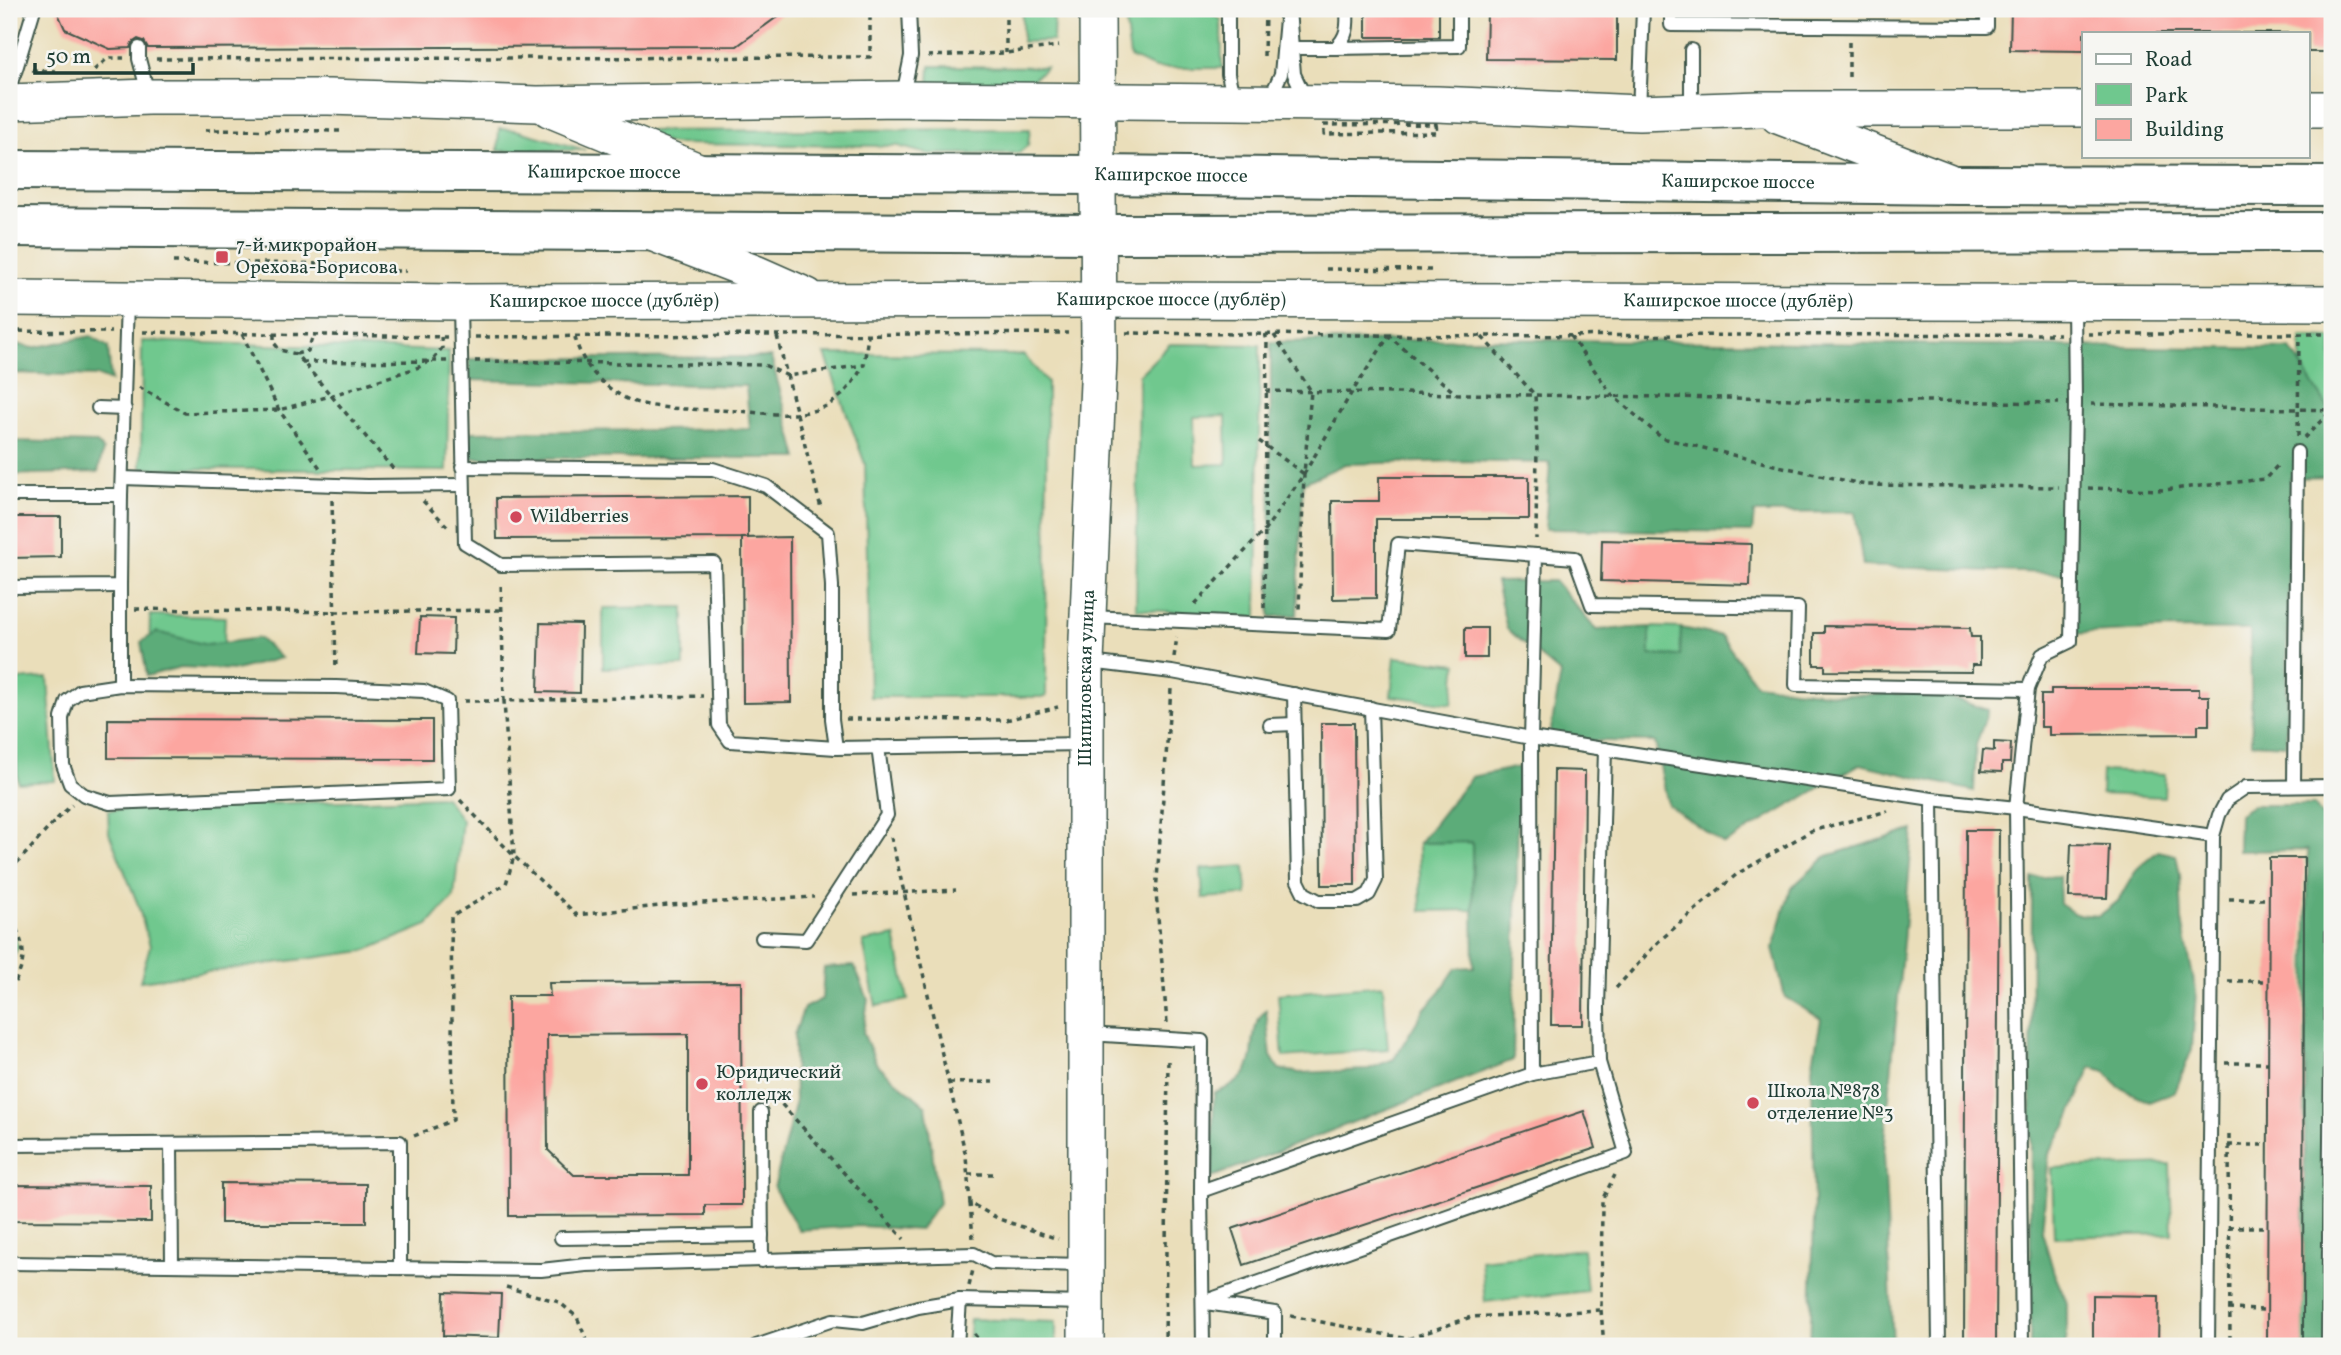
<svg xmlns="http://www.w3.org/2000/svg" width="2341" height="1355" viewBox="0 0 2341 1355" font-family="Vollkorn,serif">
<style>
.green{fill:#6fc88e;stroke:#478261;stroke-width:2;fill-rule:evenodd}
.forest{fill:#5bac79;stroke:#3d7456;stroke-width:2}
.building{fill:#fca6a0;fill-rule:evenodd}
.lines{fill:none;stroke-linecap:round;stroke-linejoin:round}
.service-casing{stroke:#3d5548;stroke-width:16}
.secondary-casing{stroke:#3d5548;stroke-width:38}
.primary-casing{stroke:#3d5548;stroke-width:42}
.path{stroke:#3d5548;stroke-width:3.5;stroke-dasharray:5 5;stroke-linecap:butt}
.service{stroke:#fff;stroke-width:12}
.secondary{stroke:#fff;stroke-width:35}
.primary{stroke:#fff;stroke-width:38}
.poi-dot{fill:#d1495b;stroke:#f6f6f2;stroke-width:2.5}
.labels{text-anchor:middle;dominant-baseline:central;stroke-width:5;stroke-linejoin:round;paint-order:stroke}
.street-label{font-size:19px;fill:#1f3d34;stroke:#f6f6f2}
.poi-label{font-size:19px;fill:#1f3d34;stroke:#f6f6f2;text-anchor:start}
</style>
<rect width="100%" height="100%" fill="#f6f6f2"/>
<filter id="ink" filterUnits="userSpaceOnUse"><feTurbulence type="fractalNoise" baseFrequency=".0143" numOctaves="2"/><feDisplacementMap in="SourceGraphic" scale="14" xChannelSelector="R" yChannelSelector="G"/><feConvolveMatrix kernelMatrix="1 2 1 2 8 2 1 2 1" color-interpolation-filters="sRGB"/></filter>
<filter id="wash" filterUnits="userSpaceOnUse"><feTurbulence type="fractalNoise" baseFrequency=".00686" numOctaves="4" result="noise"/><feDisplacementMap in="SourceGraphic" scale="28" xChannelSelector="R" yChannelSelector="G"/><feGaussianBlur stdDeviation="1.57" result="paint"/><feColorMatrix in="noise" values="0 0 0 0 0 0 0 0 0 0 0 0 0 0 0 0 0 1.4 0 .05"/><feComposite in="paint" operator="in"/></filter>
<g filter="url(#wash)">
<rect width="100%" height="100%" fill="#eadeba"/>
<!-- green -->
<g class="green">
<polygon points="1022,9 1054,9 1053,41 1022,42"/>
<polygon points="1210,12 1221,20 1222,68 1155,68 1130,57 1126,25 1132,13"/>
<polygon points="930,66 1046,67 1026,86 929,86"/>
<polygon points="499,129 516,130 585,150 498,151"/>
<polygon points="1030,129 1028,145 1019,153 927,154 898,146 672,144 624,131"/>
<polygon points="2301,337 2332,338 2332,403 2329,407 2305,407 2301,404"/>
<polygon points="142,341 449,351 447,471 141,468"/>
<path d="M1170,344L1260,345L1257,618L1136,609L1139,375ZM1226,416L1227,464L1195,465L1194,417Z"/>
<polygon points="825,354 1024,355 1047,382 1046,697 870,697 865,464"/>
<polygon points="684,607 684,666 603,668 603,608"/>
<polygon points="150,615 225,617 223,662 149,660"/>
<polygon points="1650,627 1681,628 1680,656 1649,655"/>
<polygon points="1395,657 1457,664 1452,704 1391,696"/>
<polygon points="48,678 55,781 18,783 11,680"/>
<polygon points="2102,771 2165,774 2164,797 2101,794"/>
<polygon points="445,797 462,820 454,897 428,925 364,951 140,981 150,946 137,902 109,833 108,810"/>
<polygon points="1472,842 1473,910 1421,911 1419,843"/>
<polygon points="1245,866 1247,895 1203,898 1201,869"/>
<polygon points="9,923 18,947 9,966"/>
<polygon points="895,936 908,1000 876,1006 863,942"/>
<polygon points="1383,985 1388,1049 1283,1057 1278,994"/>
<polygon points="2170,1164 2172,1234 2054,1237 2052,1168"/>
<polygon points="1583,1249 1587,1291 1485,1302 1481,1260"/>
<polygon points="970,1319 1056,1322 1056,1346 968,1346"/>
</g>
<!-- forest -->
<g class="forest">
<polygon points="91,336 108,347 111,381 99,376 9,373 9,342 32,348"/>
<polygon points="1476,339 2291,349 2332,414 2332,477 2290,478 2286,745 2252,743 2250,630 2170,629 2071,634 2072,574 1863,566 1855,512 1754,513 1752,532 1545,529 1550,463 1462,461 1345,464 1303,483 1297,615 1270,617 1271,342"/>
<polygon points="771,357 798,458 471,458 470,432 750,429 746,386 469,380 469,359"/>
<polygon points="9,441 97,443 103,450 98,472 9,475"/>
<polygon points="1555,581 1596,630 1650,627 1650,655 1680,656 1681,628 1721,636 1756,684 1841,695 1935,693 1988,710 1976,745 1974,791 1860,764 1724,844 1668,805 1655,742 1549,740 1561,674 1507,629 1496,582"/>
<polygon points="157,632 207,645 259,638 281,658 236,670 181,667 147,676 141,642"/>
<path d="M1519,767L1513,1060L1212,1177L1214,1093C1273,1074 1239,1036 1266,1010L1271,1056L1279,1069L1300,1073L1366,1070L1394,1059L1425,1008L1440,992L1456,968L1474,967L1472,842L1419,843L1471,777Z"/>
<polygon points="2253,805 2314,805 2324,819 2332,819 2332,1346 2302,1346 2308,850 2238,851 2239,814"/>
<polygon points="1913,830 1884,1153 1893,1346 1810,1346 1814,1220 1812,1068 1821,1019 1785,997 1773,948 1791,888 1827,856"/>
<polygon points="2158,851 2176,855 2180,874 2182,921 2196,992 2192,1049 2175,1092 2149,1102 2119,1087 2105,1071 2091,1067 2066,1126 2049,1153 2042,1231 2054,1273 2067,1303 2067,1335 2065,1346 2030,1346 2032,878 2059,876 2060,904 2075,914 2099,916 2118,901 2137,869"/>
<polygon points="854,966 868,999 863,1033 877,1065 926,1106 939,1203 919,1230 861,1226 799,1230 774,1188 795,1104 794,1035 804,1008 822,999 824,968"/>
</g>
<g id="blocks">
<!-- building -->
<g class="building">
<polygon points="56,9 788,9 737,46 148,48 144,41 138,39 132,43 130,48 110,49 65,29"/>
<rect x="1366" y="9" width="73" height="28"/>
<polygon points="1487,9 1617,9 1617,60 1486,59"/>
<polygon points="2011,9 2332,9 2332,38 2327,52 2308,52 2308,33 2084,33 2084,51 2010,50"/>
<polygon points="1379,477 1529,477 1529,519 1376,519 1376,598 1333,599 1332,501 1379,501"/>
<polygon points="748,496 748,538 497,539 496,498"/>
<polygon points="9,517 61,517 61,557 9,558"/>
<polygon points="790,537 791,702 743,703 742,538"/>
<polygon points="1602,540 1751,544 1750,585 1601,581"/>
<polygon points="420,617 454,618 453,654 418,653"/>
<polygon points="540,623 581,624 580,693 538,692"/>
<polygon points="1824,626 1970,628 1971,637 1980,637 1980,665 1972,665 1972,672 1825,671 1825,665 1814,665 1814,633 1824,633"/>
<rect x="1465" y="628" width="22" height="30"/>
<polygon points="2051,689 2199,689 2199,696 2209,696 2209,725 2198,725 2198,734 2049,735 2049,727 2041,727 2041,695 2051,695"/>
<polygon points="108,719 432,720 432,759 108,758"/>
<polygon points="1321,723 1354,723 1355,885 1322,885"/>
<polygon points="1994,742 2011,743 2010,763 2002,763 2002,772 1981,771 1983,750 1994,751"/>
<polygon points="1554,770 1585,771 1583,1025 1551,1025"/>
<polygon points="1966,830 1999,830 1996,1346 1964,1346"/>
<polygon points="2071,844 2109,845 2107,898 2069,897"/>
<polygon points="2269,858 2304,858 2303,1346 2267,1346"/>
<path d="M741,982L742,1205H705V1215L509,1216L508,996H550L549,983ZM688,1034V1175H574L548,1150L547,1035Z"/>
<polygon points="1584,1111 1596,1148 1244,1265 1232,1229"/>
<polygon points="221,1183 366,1184 366,1223 221,1223"/>
<polygon points="9,1185 151,1186 151,1222 9,1221"/>
<polygon points="444,1292 501,1294 499,1338 443,1336"/>
<polygon points="2093,1295 2159,1296 2158,1346 2093,1346"/>
</g>
</g>
</g>
<g filter="url(#ink)">
<use href="#blocks" fill-opacity="0" stroke="#3d5548" stroke-width="2"/>
<g class="lines">
<defs>
<g id="service">
<polyline points="1228,9 1228,74 1234,101"/>
<polyline points="1289,9 1294,74 1306,100"/>
<polyline points="1671,9 1671,25 1987,27 1987,9"/>
<polyline points="139,48 139,59 148,93"/>
<path d="M1294,48H1335C1348,37 1348,25 1347,9"/>
<polyline points="1335,48 1459,46 1459,9"/>
<polyline points="1691,50 1691,107"/>
<polyline points="9,87 16,69 34,9"/>
<polyline points="903,95 911,56 909,9"/>
<polyline points="1269,100 1281,74 1286,19"/>
<polyline points="1639,112 1643,9"/>
<polyline points="460,306 465,543 501,565 714,563 719,725 730,741 836,748 1083,744"/>
<polyline points="98,408 125,409"/>
<polyline points="462,467 713,469 766,486 828,533 832,586 832,719 836,748"/>
<polyline points="122,478 367,486 462,485"/>
<polyline points="9,495 121,495 127,301"/>
<polyline points="1536,555 1575,558 1592,605 1798,608 1796,685 2028,689"/>
<polyline points="120,586 120,685"/>
<polyline points="9,587 120,586 121,495"/>
<polyline points="1089,617 1389,630 1398,544 1536,555 1531,738 1932,799 2016,808 2213,836"/>
<polygon points="120,685 336,687 424,691 447,701 449,789 110,803 84,795 70,784 63,765 62,718 67,701 80,691"/>
<polyline points="1294,694 1298,881 1304,893 1319,901 1357,901 1369,894 1376,880 1371,708"/>
<polyline points="1270,725 1295,724"/>
<polyline points="2294,786 2297,452"/>
<polyline points="1932,799 1939,1346"/>
<polyline points="762,938 806,940 887,815 878,747"/>
<polyline points="1088,1034 1202,1041 1201,1191 1532,1074 1531,738 1172,672 1090,662"/>
<polyline points="1532,1074 1599,1062 1598,1008 1605,749"/>
<polyline points="761,1112 762,1261"/>
<polyline points="171,1144 172,1265"/>
<polyline points="9,1145 400,1142 400,1268"/>
<polyline points="1201,1191 1203,1346"/>
<polyline points="561,1238 762,1235"/>
<polyline points="9,1263 541,1270 586,1265 974,1254 991,1263 1084,1265"/>
<polyline points="1203,1302 1626,1153 1599,1062"/>
<polyline points="1206,1303 1275,1313 1275,1346"/>
<polyline points="756,1346 833,1320 863,1323 918,1307 960,1300 1085,1303"/>
<polyline points="957,1346 960,1300"/>
<polyline points="2022,1346 2016,808 2028,689 2042,655 2071,641 2075,403 2074,304"/>
<polyline points="2208,1346 2213,836 2219,815 2227,800 2246,787 2332,786"/>
<polyline points="2328,1346 2332,932"/>
</g>
<g id="secondary">
<polyline points="9,102 149,97 329,97 537,104 903,99 1234,102 1437,104 1639,113 1760,109 2084,109"/>
<polyline points="549,109 701,172"/>
<polyline points="2308,109 2332,109"/>
<polyline points="1778,116 1948,181"/>
<polyline points="654,234 755,273 807,296"/>
<path id="s1" d="M9,298L460,302L1099,300L2332,303"/>
<path id="s2" d="M1086,1346V662L1099,359L1097,9"/>
</g>
<g id="primary">
<path id="s3" d="M9,170L1098,175L1958,185L2332,186"/>
<polyline points="9,227 1098,234 2332,232"/>
</g>
</defs>
<!-- service casing -->
<use href="#service" class="service-casing"/>
<!-- secondary casing -->
<use href="#secondary" class="secondary-casing"/>
<!-- primary casing -->
<use href="#primary" class="primary-casing"/>
<!-- path -->
<g class="path">
<polyline points="1006,9 1006,53"/>
<polyline points="1849,42 1849,81"/>
<polyline points="928,56 1006,53 1059,46"/>
<polyline points="1264,56 1265,9"/>
<polyline points="156,59 870,57 870,9"/>
<polyline points="32,70 56,71"/>
<polyline points="94,70 108,58 124,58"/>
<polygon points="1436,124 1437,132 1324,134 1324,125"/>
<polyline points="205,130 344,131"/>
<polyline points="173,262 342,264"/>
<polyline points="1326,269 1434,270"/>
<polyline points="364,271 406,271"/>
<polyline points="9,331 111,332"/>
<polyline points="143,332 447,337"/>
<polyline points="1126,333 1481,336 2060,334"/>
<polyline points="242,334 279,410 320,468"/>
<polyline points="274,334 274,343 280,350 296,354 394,470"/>
<polyline points="2088,334 2332,334"/>
<polyline points="1274,335 1311,391 1304,474 1299,609"/>
<polyline points="777,336 821,508"/>
<polyline points="1570,336 1613,396 1662,438 1774,465 1866,485 2059,487"/>
<polyline points="475,337 1068,333"/>
<path d="M575,337C581,364 601,385 625,398C649,411 708,409 737,411C754,412 773,415 791,414C800,414 814,411 822,408C842,399 853,384 863,366"/>
<polyline points="1482,337 1535,395 1537,440 1536,539"/>
<polyline points="296,354 308,351 313,335"/>
<polyline points="475,361 764,365 788,376 864,365 868,335"/>
<polyline points="302,362 447,361"/>
<polyline points="139,387 185,413 279,410 330,396 419,367 433,359 442,348 441,337"/>
<polyline points="1266,391 2059,403"/>
<polyline points="2091,404 2332,410"/>
<polyline points="2298,436 2299,334"/>
<polyline points="2304,438 2332,410"/>
<polyline points="1259,441 1304,474"/>
<polyline points="2088,488 2163,490 2265,479 2279,464"/>
<polyline points="332,500 336,670"/>
<polyline points="423,501 449,528"/>
<polyline points="1195,604 1265,530 1304,474 1352,392 1389,336 1456,394"/>
<polyline points="1264,608 1267,340 1265,334"/>
<polyline points="135,609 335,612 501,610"/>
<polyline points="1174,657 1177,637"/>
<polyline points="464,701 504,701 501,581"/>
<polyline points="846,719 1006,720 1058,707"/>
<polyline points="460,800 514,856 577,915 668,905 814,897"/>
<polyline points="891,837 966,1156 970,1203 999,1219 1058,1239"/>
<path d="M9,870C32,850 48,825 72,805"/>
<polyline points="853,895 956,890"/>
<polyline points="2229,899 2269,899"/>
<path d="M9,911C24,946 31,957 9,992"/>
<polyline points="2228,981 2268,981"/>
<polyline points="1616,988 1658,942 1737,874 1811,831 1888,811"/>
<polyline points="1167,1023 1156,893 1171,689"/>
<polyline points="2225,1063 2268,1063"/>
<polyline points="949,1083 993,1082"/>
<polyline points="775,1097 904,1239"/>
<polyline points="2229,1135 2230,1346"/>
<polyline points="414,1136 453,1120 451,917 506,884 514,856 504,701 703,696"/>
<polyline points="2228,1145 2268,1145"/>
<polyline points="968,1174 994,1174"/>
<polyline points="970,1203 973,1238"/>
<polyline points="2228,1227 2268,1227"/>
<polyline points="969,1286 973,1270"/>
<polyline points="506,1287 559,1302 577,1317 589,1346"/>
<polyline points="2228,1309 2267,1310"/>
<polyline points="1601,1310 1604,1346"/>
<polyline points="1291,1316 1408,1339 1471,1317 1601,1310 1602,1200 1615,1175"/>
<polyline points="974,1334 984,1346"/>
<polyline points="1165,1346 1168,1056"/>
</g>
<!-- service -->
<use href="#service" class="service"/>
<!-- secondary -->
<use href="#secondary" class="secondary"/>
<!-- primary -->
<use href="#primary" class="primary"/>
</g>
</g>
<!-- markers -->
<g class="poi-dot">
<rect x="215" y="250" width="14" height="14" rx="3.5"/>
<circle cx="516" cy="517" r="7"/>
<circle cx="702" cy="1084" r="7"/>
<circle cx="1753" cy="1103" r="7"/>
</g>
<g class="labels">
<!-- street labels -->
<g class="street-label">
<text stroke="none"><textPath href="#s3" startOffset="595">Каширское шоссе</textPath></text>
<text stroke="none"><textPath href="#s3" startOffset="1162">Каширское шоссе</textPath></text>
<text stroke="none"><textPath href="#s3" startOffset="1729">Каширское шоссе</textPath></text>
<text stroke="none"><textPath href="#s1" startOffset="1162">Каширское шоссе (дублёр)</textPath></text>
<text stroke="none"><textPath href="#s1" startOffset="1729">Каширское шоссе (дублёр)</textPath></text>
<text stroke="none"><textPath href="#s1" startOffset="595">Каширское шоссе (дублёр)</textPath></text>
<text stroke="none"><textPath href="#s2" startOffset="668">Шипиловская улица</textPath></text>
</g>
<!-- poi labels -->
<g class="poi-label">
<text x="236" y="246">7-й микрорайон<tspan x="236" dy="22">Орехова-Борисова</tspan></text>
<text x="530" y="517">Wildberries</text>
<text x="716" y="1073">Юридический<tspan x="716" dy="22">колледж</tspan></text>
<text x="1767" y="1092">Школа №878<tspan x="1767" dy="22">отделение №3</tspan></text>
</g>
</g>
<!-- margin -->
<rect width="2341" height="1355" fill="none" stroke="#f6f6f2" stroke-width="35"/>
<!-- legend -->
<rect x="2082" y="32" width="228" height="126" fill="#f6f6f2" stroke="#a0aca6" stroke-width="2"/>
<rect x="2096" y="54" width="35" height="10" fill="#ffffff" stroke="#a0aca6" stroke-width="2"/>
<text x="2145" y="66" font-size="21" fill="#1f3d34">Road</text>
<rect x="2096" y="84" width="35" height="21" fill="#6fc88e" stroke="#a0aca6" stroke-width="2"/>
<text x="2145" y="102" font-size="21" fill="#1f3d34">Park</text>
<rect x="2096" y="119" width="35" height="21" fill="#fca6a0" stroke="#a0aca6" stroke-width="2"/>
<text x="2145" y="136" font-size="21" fill="#1f3d34">Building</text>
<!-- scale -->
<path d="M35 63v10h158v-10" fill="none" stroke="#1f3d34" stroke-width="3.5"/>
<text x="46" y="63" font-size="21" fill="#1f3d34" stroke="#f6f6f2" stroke-width="5" paint-order="stroke">50 m</text>
</svg>
